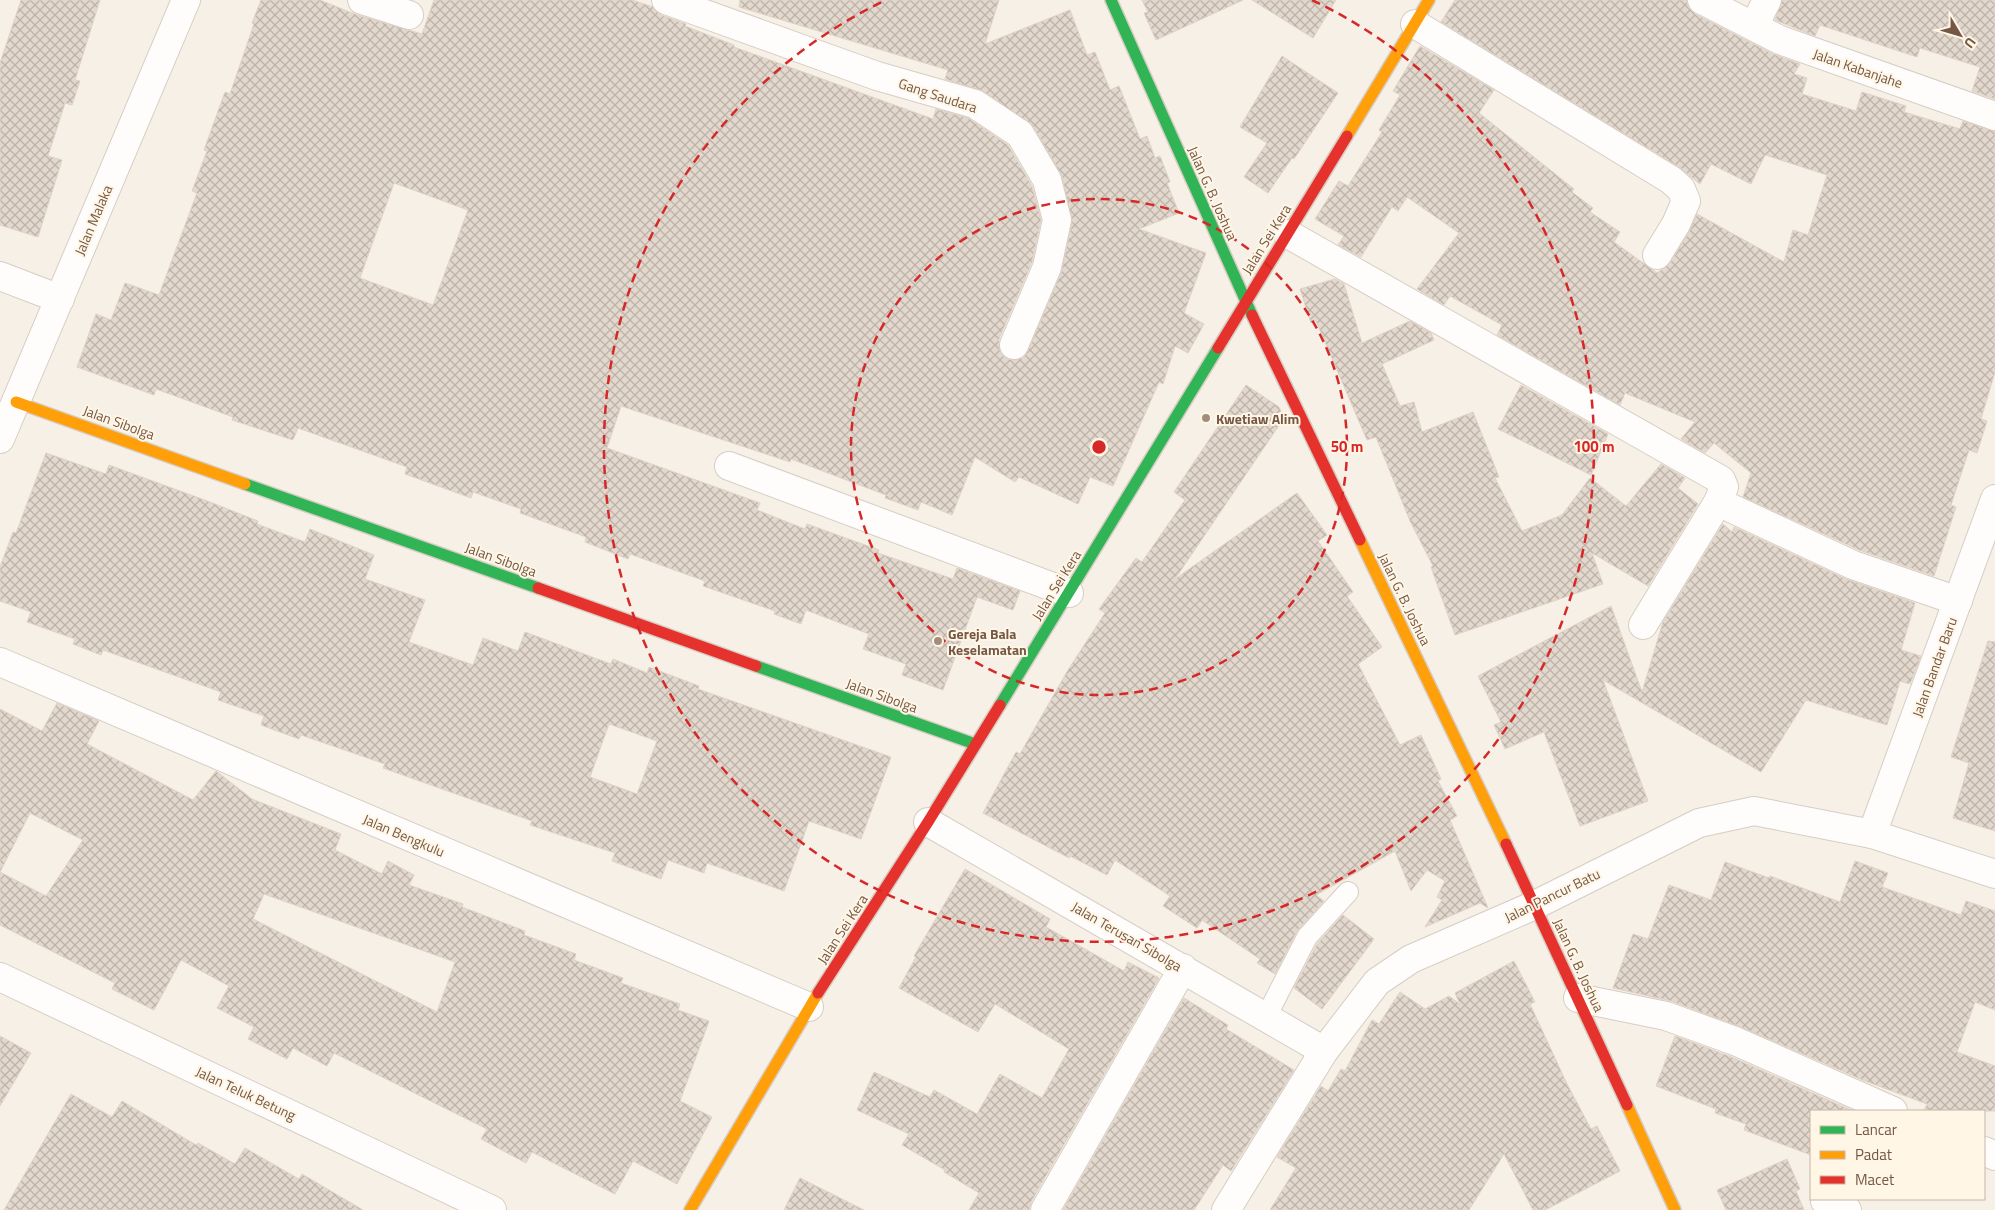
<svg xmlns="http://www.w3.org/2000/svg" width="1995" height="1210" viewBox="0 0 1995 1210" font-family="'Titillium Web',sans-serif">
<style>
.building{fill:url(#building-cross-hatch);stroke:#dfd3c8;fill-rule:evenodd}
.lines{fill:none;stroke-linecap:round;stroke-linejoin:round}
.lane-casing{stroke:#d7cdc4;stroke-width:22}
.street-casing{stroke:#d7cdc4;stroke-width:30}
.fast-casing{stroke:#d7ccc2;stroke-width:14}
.slow-casing{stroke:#d7ccc2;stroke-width:14}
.jam-casing{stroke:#d7ccc2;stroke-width:14}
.lane{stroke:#fefdfb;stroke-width:20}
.street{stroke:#fefdfb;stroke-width:28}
.fast{stroke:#30b455;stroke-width:11}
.slow{stroke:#ff9f0a;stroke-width:11}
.jam{stroke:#e5322d;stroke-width:11}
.ring{fill:none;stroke:#d62828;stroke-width:2.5;stroke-dasharray:9 6}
.poi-dot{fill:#a28d7d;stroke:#fff6e6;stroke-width:2}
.labels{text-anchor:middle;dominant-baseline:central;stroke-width:4;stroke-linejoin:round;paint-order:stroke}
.street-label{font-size:14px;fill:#755745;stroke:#fff6e6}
.poi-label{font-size:14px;font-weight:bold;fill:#755745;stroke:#fff6e6;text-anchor:start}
.centre{fill:#d62828;stroke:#fff6e6;stroke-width:2.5}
.ring-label{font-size:15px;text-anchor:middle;font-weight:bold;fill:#d62828;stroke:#fff6e6;stroke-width:4;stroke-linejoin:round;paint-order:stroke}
</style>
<defs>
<pattern id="building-cross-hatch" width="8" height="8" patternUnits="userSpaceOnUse" patternTransform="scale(1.25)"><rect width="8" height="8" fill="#e3d8cd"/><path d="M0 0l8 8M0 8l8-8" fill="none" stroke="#bdb2a8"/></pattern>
</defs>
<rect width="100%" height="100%" fill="#f6f0e6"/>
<!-- building -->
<g class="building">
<polygon points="21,0 100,0 75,80 80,81 72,105 65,103 48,156 62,160 38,237 0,225 0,63"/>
<path d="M261,0H320L357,15L422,34L434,0H632L653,7L661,15L686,24L685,26L734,45V47L933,119L936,109L968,118L1008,145L1032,186L1041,220L1032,262L999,339V347L1001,354L1007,359L1015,360L1023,358L1028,351L1061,273L1072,223L1062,176L1033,126L983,91L945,79L948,70L739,7L740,0H999L985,44L1070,10L1087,55L1095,52L1110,90L1119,86L1140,139L1147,136L1155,158L1160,156L1170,182L1167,183L1179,213L1139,229L1206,253L1184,313L1204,324L1188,353L1175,346L1163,384L1159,382L1113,486L1090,477L1078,504L1019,477L1015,482L975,457L952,515L921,502L918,510L885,498L886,495L791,459L790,462L621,406L607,448L760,503L757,510L805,529L807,524L879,550L878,553L953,579L957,568L1020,591L1013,610L977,597L943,690L902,675L906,664L863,649L869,634L806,610L801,624L774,614L775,611L703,586L705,581L630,554L628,559L585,542L586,537L520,513L521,509L473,492L471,498L405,474L407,467L298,428L293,440L232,420L233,417L156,389L154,395L77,367L96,314L111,320L125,283L159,295L197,193L192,191L207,151L204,150L225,92L230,94L254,24L252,23ZM394,183L468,210L433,305L360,278Z"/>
<polygon points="1142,0 1243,0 1156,40 1144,13 1148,12"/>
<polygon points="1252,0 1336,0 1313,38"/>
<polygon points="1455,0 1686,0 1689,8 1695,14 1773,54 1800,64 1794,74 1807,78 1802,94 1856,111 1862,92 1906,106 1904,112 1960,129 1963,121 1995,131 1995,372 1981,419 1987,421 1977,453 1969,450 1951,505 1956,507 1934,576 1859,550 1743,497 1751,473 1714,443 1705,453 1681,439 1695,422 1625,393 1620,405 1497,335 1502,325 1450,296 1444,305 1417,289 1459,233 1407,197 1398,211 1392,207 1361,257 1338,245 1344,236 1315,219 1339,181 1348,186 1382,132 1379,130 1400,95 1393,91 1420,46 1494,90 1479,113 1574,189 1572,192 1593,208 1590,212 1620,232 1614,242 1657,273 1670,263 1689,232 1697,214 1784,262 1793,230 1808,235 1827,175 1765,155 1751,184 1711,164 1700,184 1679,167 1441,22"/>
<polygon points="1782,0 1995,0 1995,99 1972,91 1980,67 1920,48 1917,57 1820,25 1815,36 1775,20"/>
<polygon points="1282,56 1338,93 1294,159 1292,158 1268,193 1244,177 1267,143 1240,127"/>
<polygon points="1335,279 1344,284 1362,343 1410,321 1431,333 1434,340 1382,364 1400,406 1414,402 1422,432 1473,412 1499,477 1495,478 1522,531 1562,515 1590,478 1626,506 1661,464 1685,478 1678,488 1698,504 1648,586 1592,553 1603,584 1455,635 1431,567 1433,566 1410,521 1376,437 1367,440 1316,321 1311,323 1300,289"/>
<polygon points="1246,385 1279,407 1284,418 1175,579 1297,493 1327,535 1318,541 1353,592 1347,596 1382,647 1358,664 1400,745 1421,735 1441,779 1438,781 1457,816 1450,820 1488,908 1480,903 1425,927 1442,900 1437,897 1445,881 1427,870 1411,891 1395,851 1316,895 1324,901 1297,931 1275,974 1257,963 1260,959 1202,920 1197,928 1163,906 1170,896 1115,860 1107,875 1070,856 1069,858 983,813 1016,752 1020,754 1068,670 1105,613 1099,609 1136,558 1142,562 1185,500 1174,492"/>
<polygon points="1521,385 1608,434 1591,475 1498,429"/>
<path d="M46,453L106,474L109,465L210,502L258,521L257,524L305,542L310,529L374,555L365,579L425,600L409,642L473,665L483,638L518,651L525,632L611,664L613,659L647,673L649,667L699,686L698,689L891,757L861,839L809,821L784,891L707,863L704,873L668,860L661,879L612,861L615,853L530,825L532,821L383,768L385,764L301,735L299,739L261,725L264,716L218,700L221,692L103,650L101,655L73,644L75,639L27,622L31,612L0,601V567L13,532L16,533ZM609,724L657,741L637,794L590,777Z"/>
<polygon points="1723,524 1732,532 1734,527 1846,579 1915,603 1901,650 1921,656 1910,684 1900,681 1887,725 1806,700 1761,772 1603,680 1648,801 1580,826 1544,732 1505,749 1494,725 1501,722 1478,676 1611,606 1642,692 1663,622"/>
<polygon points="1988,641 1995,642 1995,831 1953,818 1969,763 1951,757"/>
<path d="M57,703L99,721L87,744L193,800L216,771L252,799L341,834L335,850L382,874L388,861L414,875L409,885L463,904L462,907L525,931L524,935L576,954L574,960L623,978L621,983L680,1004L678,1010L709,1021L680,1101L712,1117L677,1184L633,1161L615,1194L532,1152L526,1163L481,1139L487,1129L334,1053L327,1066L293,1048L287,1059L248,1039L254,1027L217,1008L229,986L181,960L154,1010L112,989L115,983L0,925V872L46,896L83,840L30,813L0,872V709L42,731ZM264,894L455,962L437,1012L253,919Z"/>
<polygon points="1855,861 1888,873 1882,887 1961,915 1966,901 1995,911 1995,1010 1975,1002 1957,1052 1995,1066 1995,1111 1924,1111 1927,1104 1865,1081 1741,1027 1671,1001 1613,988 1633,934 1648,939 1669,885 1711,900 1725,862 1769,878 1770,876 1840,902"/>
<polygon points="965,869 1050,919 1046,927 1124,971 1128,962 1159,978 1031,1202 1029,1210 969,1210 979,1193 944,1172 945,1170 902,1145 909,1134 857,1110 874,1072 930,1097 934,1090 977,1114 1000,1074 1042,1098 1069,1049 995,1004 978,1032 899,988 916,957 914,956"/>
<polygon points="1343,915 1374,939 1322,1009 1294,988 1317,944"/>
<polygon points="1514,961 1535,1002 1530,1004 1567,1084 1591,1129 1597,1126 1620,1171 1545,1210 1533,1210 1504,1154 1469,1210 1270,1210 1296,1168 1277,1157 1321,1086 1328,1091 1341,1069 1345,1071 1372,1020 1379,1024 1400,992 1425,1009 1449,996 1460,1004 1455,993"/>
<polygon points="1184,998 1228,1025 1226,1029 1294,1070 1231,1171 1223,1165 1194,1210 1063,1210"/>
<polygon points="0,1036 31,1053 0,1106"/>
<polygon points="1675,1036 1729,1056 1853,1111 1811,1111 1811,1155 1744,1130 1746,1124 1715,1113 1716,1109 1656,1086"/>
<polygon points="71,1094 112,1117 122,1101 196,1145 198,1143 235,1164 245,1148 299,1179 302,1174 363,1210 4,1210"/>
<polygon points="1787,1159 1800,1189 1796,1191 1804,1210 1726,1210 1717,1190"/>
<polygon points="800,1178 864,1210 784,1210"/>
</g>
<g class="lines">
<defs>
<polyline id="lane" points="1266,1017 1307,937 1348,892"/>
<g id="street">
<polyline points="362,0 409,15"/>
<polyline points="666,0 877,76 975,104 1020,134 1047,180 1057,220 1047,267 1014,345"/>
<polyline points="1702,0 1780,40 1995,116"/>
<polyline points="1415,24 1671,180 1681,189 1686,201 1676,224 1657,255"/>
<polyline points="1754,26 1767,0"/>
<polyline points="1288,234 1721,480 1724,487 1718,502 1643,625"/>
<polyline points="0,276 60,299"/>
<polyline points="0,439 186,0"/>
<polyline points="729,466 1069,593"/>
<polyline points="1718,502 1853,565 1958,601"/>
<polyline points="0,662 809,1007"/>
<polyline points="928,822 1324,1051"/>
<polyline points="1872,834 1995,499"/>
<polyline points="0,977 492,1210"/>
<polyline points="1578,998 1666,1016 1735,1041 1893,1111"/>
<polyline points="1984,1151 1995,1156"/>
<polyline points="1825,1201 1847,1210"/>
<polyline points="1045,1210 1183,968"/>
<polyline points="1226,1210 1324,1051 1377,982 1411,959 1535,905 1699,823 1754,811 1872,834 1995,874"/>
</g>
<g id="fast">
<polyline points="1111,0 1252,315"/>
<polyline points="245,484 538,588"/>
<polyline points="756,666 975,744"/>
<polyline points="1000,705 1218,348"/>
</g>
<g id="slow">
<polyline points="1347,136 1429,0"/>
<polyline points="16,402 245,484"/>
<polyline points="1360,540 1506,844"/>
<polyline points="1627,1105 1675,1210"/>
<polyline points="690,1210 818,993"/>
</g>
<g id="jam">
<polyline points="1252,315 1360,540"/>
<polyline points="1218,348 1347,136"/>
<polyline points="538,588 756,666"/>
<polyline points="1506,844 1627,1105"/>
<polyline points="818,993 928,822 1000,705"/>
</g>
</defs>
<!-- lane casing -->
<use href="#lane" class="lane-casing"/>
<!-- street casing -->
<use href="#street" class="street-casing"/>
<!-- fast casing -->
<use href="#fast" class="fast-casing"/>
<!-- slow casing -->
<use href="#slow" class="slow-casing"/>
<!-- jam casing -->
<use href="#jam" class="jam-casing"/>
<!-- lane -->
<use href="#lane" class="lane"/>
<!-- street -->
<use href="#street" class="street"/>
<!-- fast -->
<use href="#fast" class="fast"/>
<!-- slow -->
<use href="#slow" class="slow"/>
<!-- jam -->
<use href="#jam" class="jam"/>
</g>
<!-- distance rings -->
<g class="ring">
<circle cx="1099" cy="447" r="248"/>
<path d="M1312 0A495 495 0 1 1 886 0"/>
</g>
<!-- markers -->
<g class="poi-dot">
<circle cx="1206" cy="418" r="5"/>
<circle cx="938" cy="641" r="5"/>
</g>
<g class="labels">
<!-- street labels -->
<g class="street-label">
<text transform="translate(1858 68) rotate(19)">Jalan Kabanjahe</text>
<text transform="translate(938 95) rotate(18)">Gang Saudara</text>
<text transform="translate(1213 193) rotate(66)">Jalan G. B. Joshua</text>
<text transform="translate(93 220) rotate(-67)">Jalan Malaka</text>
<text transform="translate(1266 239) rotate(-58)">Jalan Sei Kera</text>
<text transform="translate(119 422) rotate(20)">Jalan Sibolga</text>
<text transform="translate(501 559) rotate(20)">Jalan Sibolga</text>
<text transform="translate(1056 585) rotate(-58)">Jalan Sei Kera</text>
<text transform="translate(1405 599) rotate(64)">Jalan G. B. Joshua</text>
<text transform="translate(1934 667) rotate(-70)">Jalan Bandar Baru</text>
<text transform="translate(882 695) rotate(20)">Jalan Sibolga</text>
<text transform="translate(404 835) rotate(23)">Jalan Bengkulu</text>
<text transform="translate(1552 895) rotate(-26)">Jalan Pancur Batu</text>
<text transform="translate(842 929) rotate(-57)">Jalan Sei Kera</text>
<text transform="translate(1127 936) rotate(30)">Jalan Terusan Sibolga</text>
<text transform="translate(1579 965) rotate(65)">Jalan G. B. Joshua</text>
<text transform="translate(246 1093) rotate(25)">Jalan Teluk Betung</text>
</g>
<!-- poi labels -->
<g class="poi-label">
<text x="1216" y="418">Kwetiaw Alim</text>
<text x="948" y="633">Gereja Bala<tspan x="948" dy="16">Keselamatan</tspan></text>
</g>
</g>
<circle cx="1099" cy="447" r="8" class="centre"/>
<g class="ring-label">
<text x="1347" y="452">50 m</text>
<text x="1594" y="452">100 m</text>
</g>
<!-- legend -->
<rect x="1810" y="1110" width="175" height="90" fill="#fff6e6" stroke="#c8b6a6"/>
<rect x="1820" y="1126" width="25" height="8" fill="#30b455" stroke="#c8b6a6"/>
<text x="1855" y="1135" font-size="15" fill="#755745">Lancar</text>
<rect x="1820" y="1151" width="25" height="8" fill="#ff9f0a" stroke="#c8b6a6"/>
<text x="1855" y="1160" font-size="15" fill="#755745">Padat</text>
<rect x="1820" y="1176" width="25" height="8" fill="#e5322d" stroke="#c8b6a6"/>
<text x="1855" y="1185" font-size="15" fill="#755745">Macet</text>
<!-- north arrow -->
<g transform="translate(1960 35) rotate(128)" stroke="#fff6e6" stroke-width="4" paint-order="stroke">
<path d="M0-4L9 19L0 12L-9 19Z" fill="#755745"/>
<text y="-8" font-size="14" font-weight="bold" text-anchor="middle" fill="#755745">U</text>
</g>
</svg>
